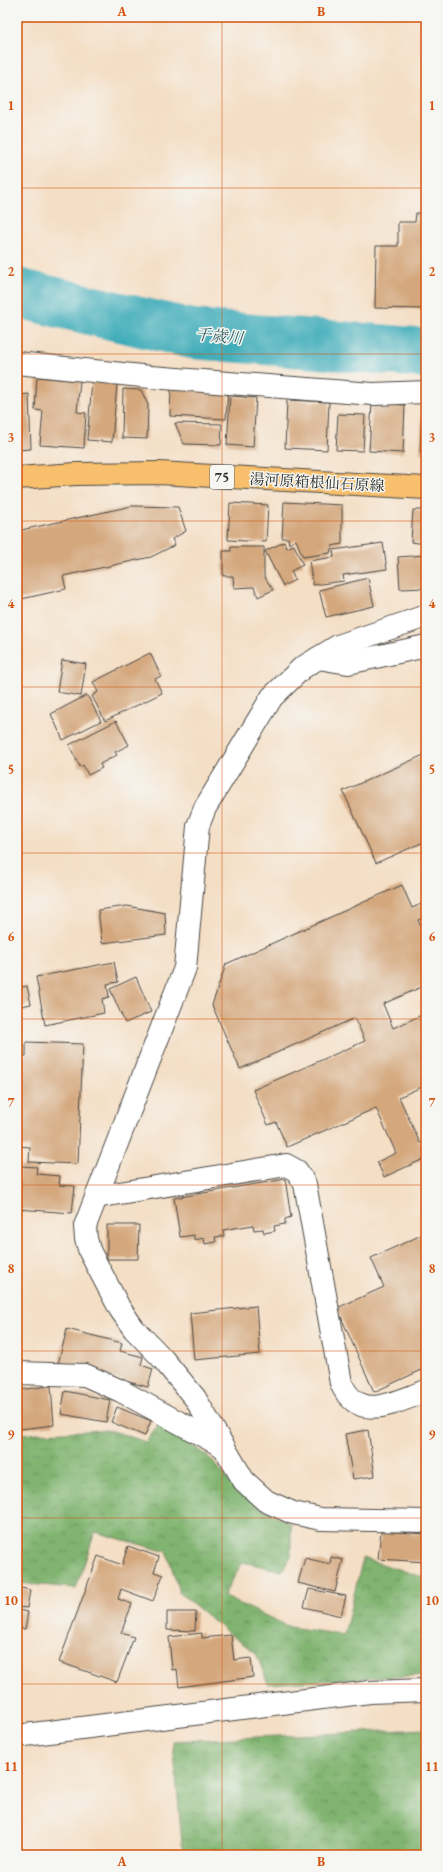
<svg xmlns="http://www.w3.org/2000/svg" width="443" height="1872" viewBox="0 0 443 1872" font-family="'EB Garamond','Noto Serif JP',serif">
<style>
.forest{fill:url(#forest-crowns);stroke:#56704e}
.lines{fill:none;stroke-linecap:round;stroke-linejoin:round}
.river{stroke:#3baab8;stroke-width:50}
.building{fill:#d4a77d}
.minor-casing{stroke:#494642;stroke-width:24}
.major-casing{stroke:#494642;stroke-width:24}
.minor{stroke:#fff;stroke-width:22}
.major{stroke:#f8bf6c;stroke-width:22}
.grid{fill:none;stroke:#d5540f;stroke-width:1;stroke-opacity:0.55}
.labels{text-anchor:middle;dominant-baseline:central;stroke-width:3;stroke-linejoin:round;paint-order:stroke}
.shield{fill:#f6f6f2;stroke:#686867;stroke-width:1}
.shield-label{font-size:14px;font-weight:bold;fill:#2b2b2b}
.street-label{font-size:15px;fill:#2b2b2b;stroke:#f6f6f2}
.water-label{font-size:16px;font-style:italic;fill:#315e63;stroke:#f6f6f2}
.neatline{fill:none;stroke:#d5540f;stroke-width:1.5}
.grid-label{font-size:13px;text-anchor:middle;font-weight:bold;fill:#d5540f}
</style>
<defs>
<pattern id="forest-crowns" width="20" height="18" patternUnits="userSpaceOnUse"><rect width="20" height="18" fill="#80b470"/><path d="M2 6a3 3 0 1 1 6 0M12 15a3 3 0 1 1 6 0" fill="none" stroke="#69935c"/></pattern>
</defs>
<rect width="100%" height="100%" fill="#f6f6f2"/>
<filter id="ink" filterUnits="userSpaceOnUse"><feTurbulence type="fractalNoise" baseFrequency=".025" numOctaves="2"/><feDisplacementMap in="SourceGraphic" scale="8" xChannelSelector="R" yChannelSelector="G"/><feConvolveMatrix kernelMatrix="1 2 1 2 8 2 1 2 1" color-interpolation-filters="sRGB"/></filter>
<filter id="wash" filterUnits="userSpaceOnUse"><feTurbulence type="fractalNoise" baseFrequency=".012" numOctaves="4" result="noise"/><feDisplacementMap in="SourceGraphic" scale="16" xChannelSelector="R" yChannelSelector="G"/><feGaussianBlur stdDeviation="0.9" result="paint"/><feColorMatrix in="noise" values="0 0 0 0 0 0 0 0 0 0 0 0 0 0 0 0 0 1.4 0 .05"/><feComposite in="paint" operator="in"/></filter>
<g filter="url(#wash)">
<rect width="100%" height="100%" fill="#f4dec4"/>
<!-- forest -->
<g class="forest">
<polygon points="161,1422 212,1460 237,1490 262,1508 291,1524 291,1556 282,1571 243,1562 223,1596 290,1627 344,1635 363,1558 426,1578 426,1675 268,1684 256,1653 231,1635 179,1592 167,1552 95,1532 76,1588 17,1583 17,1434 110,1430 146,1442"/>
<polygon points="426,1729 426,1855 183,1855 173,1741"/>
</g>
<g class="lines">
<!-- river -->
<polyline class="river" points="17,293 192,334 426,353"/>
</g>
<g id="blocks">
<!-- building -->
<g class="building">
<polygon points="416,213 426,213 426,309 375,308 376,246 398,246 398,222 415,222"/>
<polygon points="37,377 80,381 77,412 86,413 84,448 40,445 43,411 35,410"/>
<polygon points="92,382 117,384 112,442 87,440"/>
<polygon points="171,388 228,392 226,419 170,416"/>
<polygon points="123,389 141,390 148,405 147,439 122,438"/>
<polygon points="29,394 31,449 17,450 17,395"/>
<polygon points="230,396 256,398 253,447 227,445"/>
<polygon points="287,400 329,402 327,450 285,448"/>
<polygon points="372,403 405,405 403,453 369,451"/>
<polygon points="422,409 426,409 426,453 420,453"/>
<polygon points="338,414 365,415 363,451 336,450"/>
<polygon points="175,423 222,424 221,445 184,444"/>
<polygon points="284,502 342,505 342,544 332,546 330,553 303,557 296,540 289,544 288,538 282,538"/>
<polygon points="230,503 268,505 266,542 228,540"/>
<polygon points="132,506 178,507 186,531 172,539 175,545 151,557 63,576 66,589 17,600 17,531"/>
<polygon points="413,510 426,510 426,544 411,542"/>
<polygon points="284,542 287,548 294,545 303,565 291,571 295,580 283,586 265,551"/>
<polygon points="383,543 387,569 343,575 344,581 313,585 309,561 334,557 333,550"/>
<polygon points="231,547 264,547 264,576 273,590 258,597 254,587 234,588 233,576 223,576 223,551 231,551"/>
<polygon points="426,555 426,588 400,589 398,557"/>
<polygon points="368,578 374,606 326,617 319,590"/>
<polygon points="150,653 161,676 155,679 162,693 105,721 92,696 98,692 93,682"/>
<polygon points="62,660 86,664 81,696 57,692"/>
<polygon points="87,695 101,721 63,740 51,714"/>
<polygon points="116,721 129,745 115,752 117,755 100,764 102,768 88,775 83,765 80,767 69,745"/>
<polygon points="426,754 426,841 376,863 343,791"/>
<polygon points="402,885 412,908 426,902 426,917 418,920 426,939 426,985 383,1004 393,1028 426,1013 426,1085 399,1097 420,1143 426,1141 426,1158 384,1177 377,1162 396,1153 376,1108 287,1147 276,1122 268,1125 253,1090 365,1041 355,1018 240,1069 212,1005 226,964"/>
<polygon points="127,906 165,913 166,935 102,943 98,910"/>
<polygon points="114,962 118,982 107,984 109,997 102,999 104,1013 45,1025 36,977"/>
<polygon points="136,977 151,1012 125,1023 110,989"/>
<polygon points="27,986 31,1004 17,1007 17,988"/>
<polygon points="26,1042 83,1044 78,1164 29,1162 30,1147 17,1146 17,1056 26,1056"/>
<polygon points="20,1166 37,1167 36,1174 60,1176 59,1185 75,1186 72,1213 17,1209"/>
<polygon points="285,1179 291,1217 285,1219 285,1224 274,1226 275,1231 264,1233 263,1229 254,1230 253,1225 223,1230 224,1236 215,1237 216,1242 205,1244 204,1238 194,1240 194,1235 180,1237 174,1198"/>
<polygon points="107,1225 139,1225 138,1259 107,1259"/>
<polygon points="426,1233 426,1368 374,1392 337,1308 384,1287 371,1258"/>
<polygon points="256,1306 260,1354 194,1360 190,1313"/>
<polygon points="67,1329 122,1343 120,1351 143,1357 141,1365 153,1369 148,1387 58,1364"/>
<polygon points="51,1386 54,1425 20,1429 17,1390"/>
<polygon points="65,1391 110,1400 106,1422 61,1414"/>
<polygon points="117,1407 151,1421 145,1436 111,1422"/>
<polygon points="368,1430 375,1476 353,1479 345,1434"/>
<polygon points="381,1531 426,1534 426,1562 378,1559"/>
<polygon points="128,1546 159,1557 154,1572 163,1575 153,1601 121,1589 118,1599 132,1604 121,1633 134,1637 117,1682 59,1662 98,1556 122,1565"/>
<polygon points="331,1557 343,1560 335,1592 298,1583 305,1558 330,1564"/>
<polygon points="17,1587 30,1590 27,1608 17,1607"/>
<polygon points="309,1589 346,1596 341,1616 304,1607"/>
<polygon points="17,1610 28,1612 25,1629 17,1628"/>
<polygon points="167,1612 196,1612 195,1631 167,1630"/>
<polygon points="202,1633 202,1638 231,1635 234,1660 251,1658 253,1677 179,1687 177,1669 172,1670 169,1637"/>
</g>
</g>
</g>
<g filter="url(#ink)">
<use href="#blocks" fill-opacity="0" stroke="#494642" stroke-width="1"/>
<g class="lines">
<defs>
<g id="minor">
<polyline points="17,363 151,377 373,394 426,392"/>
<polyline points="426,616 338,646 302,668 272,697 205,808 198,826 185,968 85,1226 86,1239 90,1252 120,1309 134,1329 162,1358 195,1398 244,1481 266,1501 293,1513 321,1519 426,1521"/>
<polyline points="318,658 348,663 426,646"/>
<path d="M96,1197L286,1165L297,1171L305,1184L341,1383C359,1424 394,1402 426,1391"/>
<polyline points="17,1373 85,1375 121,1391 224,1447"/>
<polyline points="17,1736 370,1692 426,1690"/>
</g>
<polyline id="major" points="17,478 76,474 159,473 426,488"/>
</defs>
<!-- minor casing -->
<use href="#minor" class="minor-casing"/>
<!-- major casing -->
<use href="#major" class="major-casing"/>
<!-- minor -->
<use href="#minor" class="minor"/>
<!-- major -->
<use href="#major" class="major"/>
</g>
</g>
<!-- grid -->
<path class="grid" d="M222,17V1855M17,188H426M17,354H426M17,521H426M17,687H426M17,853H426M17,1019H426M17,1185H426M17,1351H426M17,1518H426M17,1684H426"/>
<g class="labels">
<!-- shield labels -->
<rect class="shield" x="210" y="465" width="24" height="24" rx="3"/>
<g class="shield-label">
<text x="222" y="477">75</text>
</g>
<!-- street labels -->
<g class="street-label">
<text transform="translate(317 482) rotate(3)">湯河原箱根仙石原線</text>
</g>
<!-- water labels -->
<g class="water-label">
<text transform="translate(219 336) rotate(5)">千歳川</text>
</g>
</g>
<!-- margin -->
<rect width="443" height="1872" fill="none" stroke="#f6f6f2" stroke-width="44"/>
<rect x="22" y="22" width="399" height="1828" class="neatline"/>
<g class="grid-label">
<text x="122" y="16">A</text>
<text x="321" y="16">B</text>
<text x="11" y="110">1</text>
<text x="432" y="110">1</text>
<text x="11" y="276">2</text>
<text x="432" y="276">2</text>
<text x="11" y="442">3</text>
<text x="432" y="442">3</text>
<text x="11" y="608">4</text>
<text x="432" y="608">4</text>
<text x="11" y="774">5</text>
<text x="432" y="774">5</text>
<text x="11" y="941">6</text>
<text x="432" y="941">6</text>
<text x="11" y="1107">7</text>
<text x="432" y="1107">7</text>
<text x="11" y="1273">8</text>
<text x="432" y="1273">8</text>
<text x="11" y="1439">9</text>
<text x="432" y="1439">9</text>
<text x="11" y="1605">10</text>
<text x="432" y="1605">10</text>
<text x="11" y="1771">11</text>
<text x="432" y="1771">11</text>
<text x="122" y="1866">A</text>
<text x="321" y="1866">B</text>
</g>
</svg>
